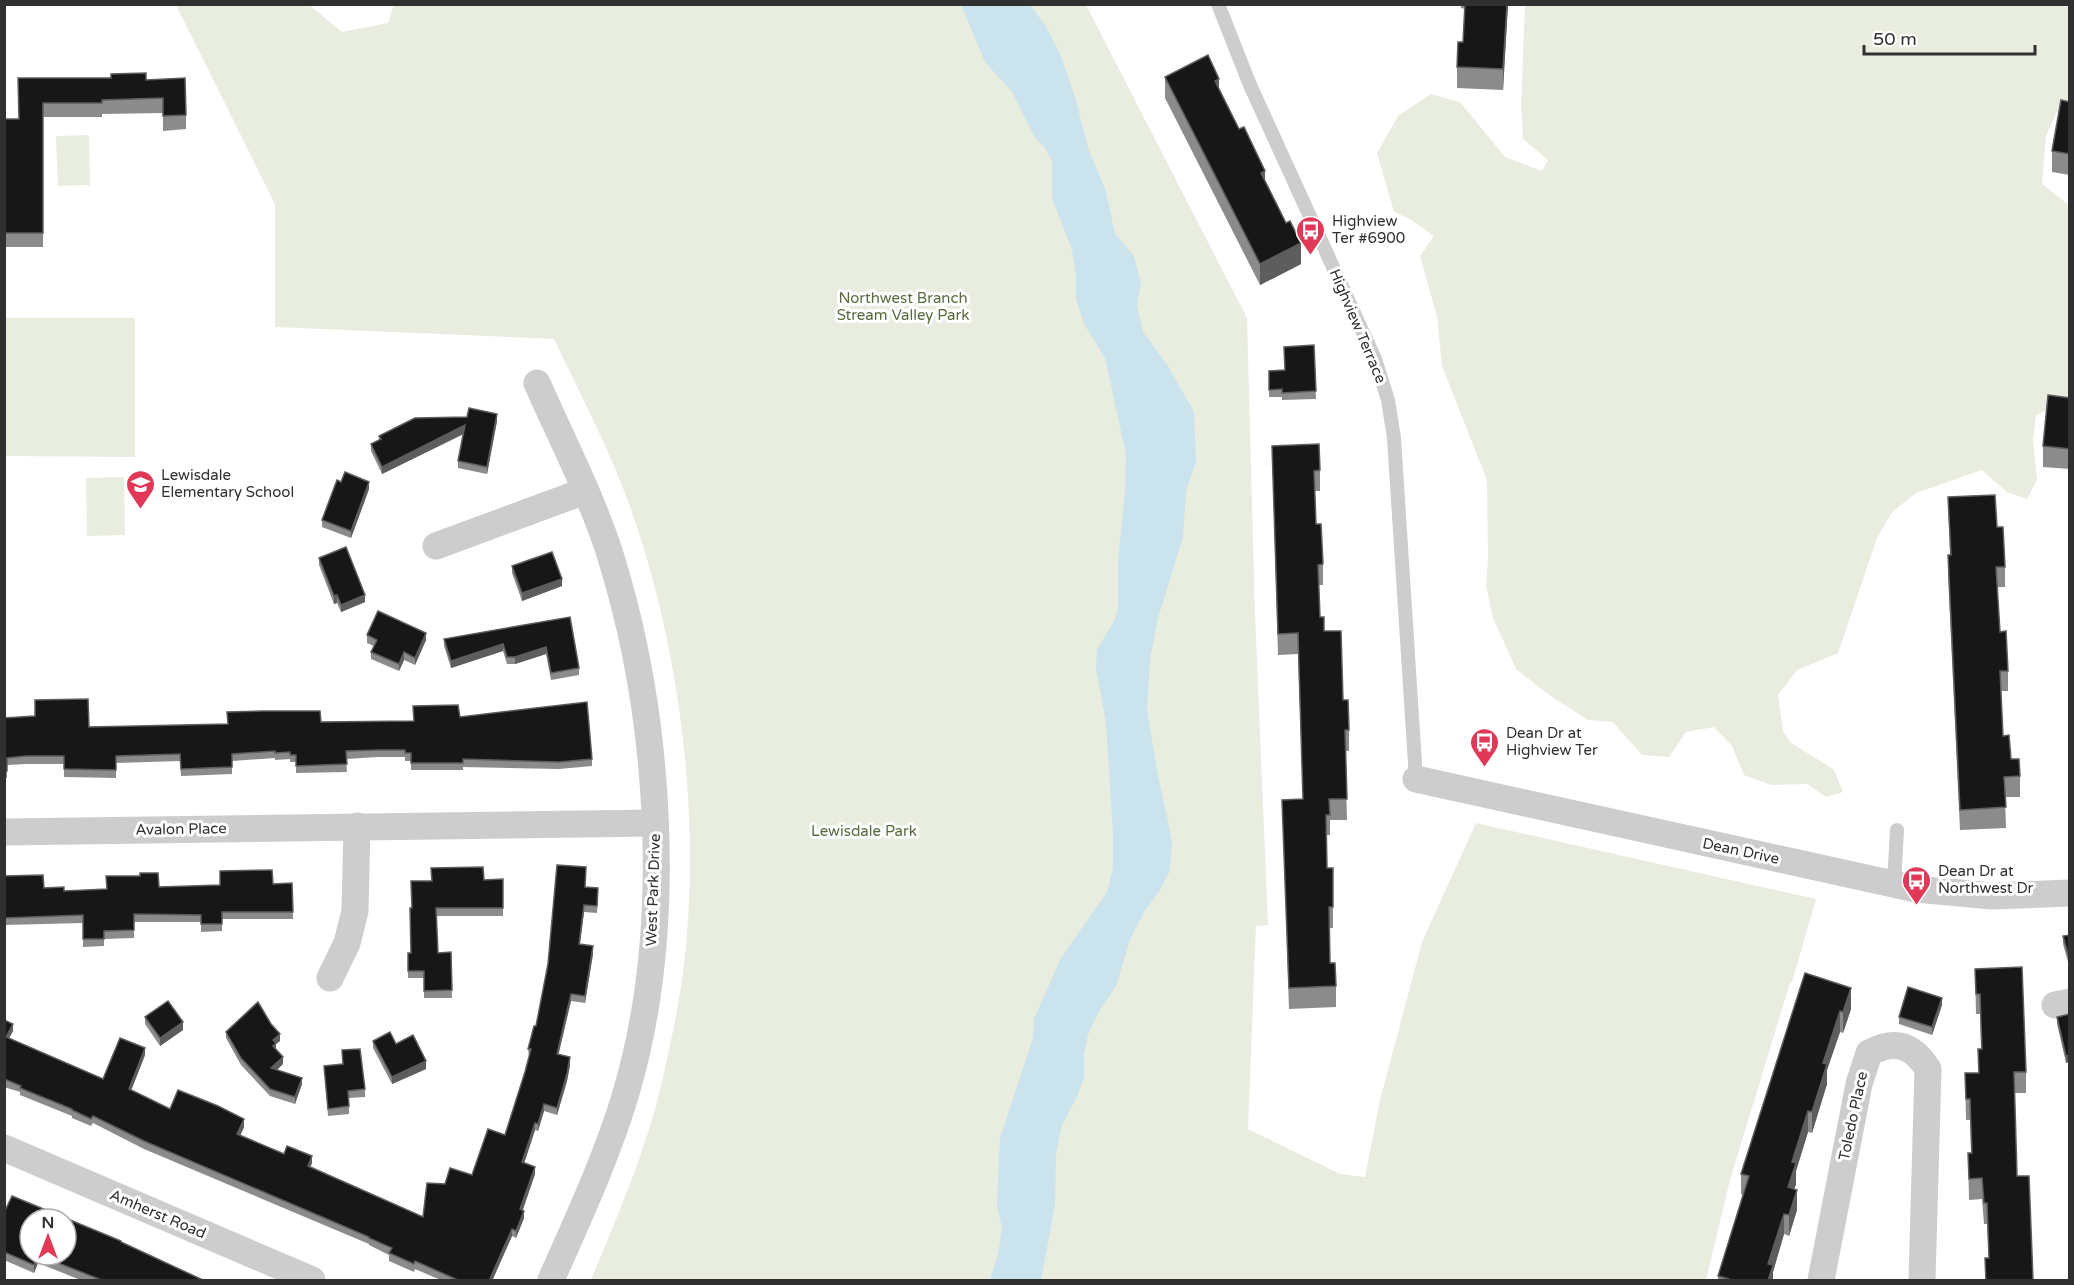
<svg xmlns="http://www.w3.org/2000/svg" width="2074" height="1285" viewBox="0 0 2074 1285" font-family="'Varela Round',sans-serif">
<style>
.green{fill:#e8eddf}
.water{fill:#cbe3ec}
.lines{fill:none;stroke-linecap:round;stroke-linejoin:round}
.service{stroke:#cdcdcd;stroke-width:14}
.minor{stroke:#cdcdcd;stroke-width:27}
.wall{fill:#8b8b8b}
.shaded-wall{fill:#5d5d5d}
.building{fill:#171717;stroke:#5d5d5d;stroke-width:1.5}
.labels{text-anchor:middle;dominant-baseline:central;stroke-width:6;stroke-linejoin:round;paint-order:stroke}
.poi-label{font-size:15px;fill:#303030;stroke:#fff;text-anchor:start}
.park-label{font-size:15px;fill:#586b3e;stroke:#fff}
.street-label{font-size:15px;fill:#303030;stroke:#fff}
</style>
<rect width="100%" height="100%" fill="#fff"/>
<!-- green -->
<g class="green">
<path d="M394,4L1086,5L1247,318L1255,614L1268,925L1256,926L1248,1129L1340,1174L1365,1177L1380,1100L1422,942L1476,823L1816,899L1792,982L1790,983L1730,1180L1706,1280H591C617,1217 645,1153 661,1086C670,1046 679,1006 684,965C701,821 681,656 634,518C613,456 582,398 554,339L275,327V204L176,5H309L342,32L388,23Z"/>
<polygon points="1525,5 2069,5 2069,108 2056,113 2046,136 2042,184 2069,205 2069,410 2054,407 2036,415 2033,440 2037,480 2027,499 2007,492 1982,470 1916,493 1892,512 1877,538 1838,653 1797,670 1778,695 1783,731 1790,742 1834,770 1843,792 1826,797 1807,784 1771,785 1744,775 1732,746 1714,727 1686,732 1669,757 1642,755 1613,722 1588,720 1552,697 1516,669 1493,618 1486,586 1488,559 1487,480 1442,366 1437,317 1420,256 1434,236 1410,219 1394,212 1377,153 1398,116 1431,94 1460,102 1505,157 1542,171 1548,160 1523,139 1521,104"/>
<polygon points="89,135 90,185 58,186 56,136"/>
<polygon points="5,318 135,318 135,457 5,456"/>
<polygon points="124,477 125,535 87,536 86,478"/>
</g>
<!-- water -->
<polygon class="water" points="961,5 1030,5 1045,25 1060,54 1075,97 1088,148 1106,191 1115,234 1134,256 1141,283 1137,306 1143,332 1168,366 1194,412 1196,461 1186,492 1183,537 1158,618 1150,659 1147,709 1157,770 1172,841 1170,871 1158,893 1144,912 1131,937 1116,986 1098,1013 1088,1035 1084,1054 1084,1077 1077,1097 1062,1125 1056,1154 1055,1205 1041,1280 990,1280 998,1254 1002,1228 997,1205 1000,1138 1033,1038 1034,1019 1061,958 1107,892 1113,868 1113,832 1106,722 1096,669 1097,650 1115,619 1118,608 1118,562 1125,491 1126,454 1105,358 1084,324 1076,299 1076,275 1072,250 1052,198 1052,161 1045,148 1034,136 1012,92 985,62"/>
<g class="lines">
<!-- service -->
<g class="service">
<polyline points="1218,4 1250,85 1375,359 1388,400 1394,438 1416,779"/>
<polyline points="1894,884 1897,830"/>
</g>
<!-- minor -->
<g class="minor">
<path d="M537,383C561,438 590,493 609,551C661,715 675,927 626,1093C607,1157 578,1219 551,1280"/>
<polyline points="436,546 585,491"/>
<polyline points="1416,779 1916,889 1992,896 2070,893"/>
<polyline points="4,832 655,823"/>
<polyline points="330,978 347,943 355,911 357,826"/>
<polyline points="2055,1005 2070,1002"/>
<polyline points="4,1148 312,1280"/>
<path d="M1821,1280L1859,1084L1869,1053C1895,1039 1913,1045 1928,1069L1922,1280"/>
</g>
</g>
<!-- wall -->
<g class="wall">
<polygon points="1461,4 1508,4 1503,90 1457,88 1457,67 1463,42 1465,9 1461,8"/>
<polygon points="1165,77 1219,89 1286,223 1301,264 1260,285 1165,98"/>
<polygon points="18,78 146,80 186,115 186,129 163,131 163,113 102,114 102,117 43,117 43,247 4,247 4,119 19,119"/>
<polygon points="2070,102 2070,175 2052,172 2052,151"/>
<polygon points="1314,345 1316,399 1282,400 1282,397 1269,397 1269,371 1284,370"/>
<polygon points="2070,398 2070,469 2043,467 2043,446"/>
<polygon points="497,421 487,474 458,468 458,461 464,434 382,474 371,451 371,444 379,440 379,436"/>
<polygon points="1272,446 1320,470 1320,491 1315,491 1316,524 1323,564 1323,585 1319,585 1320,617 1343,700 1349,730 1349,751 1345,751 1347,820 1330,820 1330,835 1326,835 1327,868 1333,904 1333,928 1329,928 1330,963 1336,986 1336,1007 1289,1009 1282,800 1303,799 1298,654 1278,655"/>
<polygon points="369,489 351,538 322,527 322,520"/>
<polygon points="1948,497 1997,527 2005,567 2005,587 1997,587 2000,632 2008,671 2008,691 2001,691 2003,736 2011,759 2020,776 2020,797 2005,797 2006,828 1960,830 1948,575 1948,555 1950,555"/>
<polygon points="319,558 365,602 341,612 337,603 334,604 319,565"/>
<polygon points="512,566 562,586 522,601 512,573"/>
<polygon points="570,617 579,668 579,675 551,680 546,654 515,664 507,664 503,651 451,668 444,646 444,639"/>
<polygon points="367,635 426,640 415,665 404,660 399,671 371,659 371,652 374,646 367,643"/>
<polygon points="413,706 460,717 592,759 592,766 559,769 463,767 463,770 411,770 411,761 405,761 405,757 378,757 346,759 347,772 296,773 296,762 290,762 290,759 275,760 275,758 232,761 232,774 181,776 180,761 116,763 116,778 64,777 64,764 26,764 7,765 7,778 4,778 4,718 89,727 414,721"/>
<polygon points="4,876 44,888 64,891 159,887 292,883 293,919 222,919 222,931 201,932 201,922 134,922 134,938 104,939 104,946 83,947 83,923 4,925"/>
<polygon points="503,879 503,916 436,916 438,953 451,952 452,998 424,998 424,978 408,978 408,953 411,953 412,908 484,880"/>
<polygon points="585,887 598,896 597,913 584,912 580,944 593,954 585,1003 571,1001 558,1054 570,1065 567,1081 557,1115 544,1111 538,1131 535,1130 524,1163 535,1174 523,1210 524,1218 516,1238 512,1236 492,1281 443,1281 415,1269 414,1272 389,1261 389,1255 369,1245 369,1244 144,1149 93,1123 91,1126 72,1118 72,1116 20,1095 20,1092 4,1087 4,1020 13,1031 9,1038 103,1079 145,1055 131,1090 170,1109 244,1127 240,1136 284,1154 312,1163 310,1167 423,1217 445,1184 472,1175 505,1135 525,1072 529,1056 528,1049"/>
<polygon points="2070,935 2070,969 2063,944 2063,936"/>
<polygon points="1975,969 2026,1072 2026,1093 2014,1093 2017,1176 2033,1281 1985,1281 1985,1258 1989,1258 1987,1224 1984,1224 1982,1199 1969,1200 1968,1153 1971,1153 1970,1120 1966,1120 1965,1073 1978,1073 1978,1049 1981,1049 1980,1014 1976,1014"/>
<polygon points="1805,973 1851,1009 1843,1033 1840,1032 1827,1070 1827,1084 1812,1133 1808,1132 1796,1171 1796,1184 1794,1189 1797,1210 1789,1236 1784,1234 1773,1272 1773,1281 1718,1281 1718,1276 1743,1195 1741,1194 1741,1174"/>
<polygon points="1942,1005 1932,1035 1899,1024 1899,1017"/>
<polygon points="2070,1014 2066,1063 2057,1024 2057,1017"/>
<polygon points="145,1017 183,1030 160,1046 145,1024"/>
<polygon points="226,1032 280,1041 276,1044 276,1049 283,1064 277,1070 302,1084 295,1104 270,1096 241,1065 226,1038"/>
<polygon points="373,1041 396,1044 426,1069 392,1084 373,1048"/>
<polygon points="342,1050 365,1089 365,1097 349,1098 349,1114 328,1116 324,1066 343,1064"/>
<polygon points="4,1213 121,1243 205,1281 83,1281 38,1263 34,1273 4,1260"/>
</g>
<!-- shaded-wall -->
<g class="shaded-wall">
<polygon points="1507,4 1508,4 1503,90 1503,69"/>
<polygon points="1219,79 1219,99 1215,81"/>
<polygon points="1265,171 1265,192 1261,173"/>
<polygon points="1301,243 1301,264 1260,285 1260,264"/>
<polygon points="497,414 497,421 487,474 487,467"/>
<polygon points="465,425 465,433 382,474 382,467"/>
<polygon points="369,482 369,489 351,538 351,531"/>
<polygon points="562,579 562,586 522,601 522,593"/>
<polygon points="337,595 337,603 334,604 334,596"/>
<polygon points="365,595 365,602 341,612 341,605"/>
<polygon points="426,633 426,640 415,665 415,658"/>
<polygon points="503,644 503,651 451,668 451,661"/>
<polygon points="546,647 546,654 515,664 515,657"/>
<polygon points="404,652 404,660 399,671 399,664"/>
<polygon points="584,905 584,912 579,951 579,944"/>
<polygon points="593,946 593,954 585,1003 585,996"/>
<polygon points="1851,988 1851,1009 1843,1033 1843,1012"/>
<polygon points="571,994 571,1001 557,1061 557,1054"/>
<polygon points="1942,998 1942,1005 1932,1035 1932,1027"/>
<polygon points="1840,1011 1840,1032 1827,1070 1827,1084 1812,1133 1812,1112 1823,1063"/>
<polygon points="183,1022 183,1030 160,1046 160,1038"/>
<polygon points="13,1024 13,1031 6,1044 6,1037"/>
<polygon points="280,1034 280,1041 276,1044 276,1050 273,1053 273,1040"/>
<polygon points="145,1048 145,1055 129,1096 129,1089"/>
<polygon points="2070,1055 2070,1062 2066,1063 2066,1056"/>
<polygon points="283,1057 283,1064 271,1075 271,1068"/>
<polygon points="570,1057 570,1065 567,1081 557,1115 557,1108"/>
<polygon points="426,1061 426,1069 392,1084 392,1077"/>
<polygon points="302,1078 302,1084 295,1104 295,1097"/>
<polygon points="544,1104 544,1111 538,1131 538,1124"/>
<polygon points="1808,1111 1808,1132 1796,1171 1796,1184 1788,1208 1788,1187 1792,1162"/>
<polygon points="244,1119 244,1127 237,1142 237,1134"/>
<polygon points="535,1123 535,1130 522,1170 522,1162"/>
<polygon points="312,1156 312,1163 308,1173 308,1166"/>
<polygon points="535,1167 535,1174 520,1217 520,1209"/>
<polygon points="1797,1190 1797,1210 1789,1236 1789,1215"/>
<polygon points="524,1211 524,1218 516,1238 516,1231"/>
<polygon points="1784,1214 1784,1234 1773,1272 1773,1281 1768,1281 1768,1264"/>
<polygon points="512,1229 512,1236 492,1281 489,1281"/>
<polygon points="38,1255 38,1263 34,1273 34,1265"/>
</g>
<!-- building -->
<g class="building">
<polygon points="1465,4 1507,4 1503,69 1457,67 1458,42 1463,42"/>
<polygon points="1208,55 1219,79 1215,81 1239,129 1244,127 1265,171 1261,173 1286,223 1290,221 1301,243 1260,264 1165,77"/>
<polygon points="146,73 146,80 185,78 186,115 163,116 163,98 102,100 102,103 43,103 43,233 4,233 4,119 19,119 18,78 111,78 111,74"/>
<polygon points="2061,100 2070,102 2070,154 2052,151"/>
<polygon points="1314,345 1316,391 1282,393 1282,389 1269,390 1269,371 1285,370 1284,347"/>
<polygon points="2048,395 2070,398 2070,449 2043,446"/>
<polygon points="469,408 497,414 487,467 458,461 465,425 382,467 371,444 381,439 379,436 415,418 467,417"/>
<polygon points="1319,444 1320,470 1314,471 1316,524 1321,524 1323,564 1318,565 1320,617 1324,617 1324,631 1341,631 1343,700 1348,700 1349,730 1345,730 1347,799 1329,799 1330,815 1326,815 1327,868 1333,868 1333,907 1329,907 1330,963 1335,963 1336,986 1289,988 1282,800 1303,799 1298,633 1278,634 1272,446"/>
<polygon points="345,472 369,482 351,531 322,520 337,480 341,482"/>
<polygon points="1995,495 1997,527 2003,527 2005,567 1996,567 2000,632 2006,631 2008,671 2000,671 2003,736 2009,735 2011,759 2019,759 2020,776 2004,777 2006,807 1960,810 1948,555 1951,555 1948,497"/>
<polygon points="346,547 365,595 341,605 337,595 334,596 319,558"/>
<polygon points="552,552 562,579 522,593 512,566"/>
<polygon points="378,611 426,633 415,658 404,652 399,664 371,652 377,640 367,635"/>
<polygon points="570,617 579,668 551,673 546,647 515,657 507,657 503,644 451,661 444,639"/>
<polygon points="88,699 89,727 228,724 227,712 263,711 320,711 321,722 414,721 413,706 458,705 460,717 587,702 592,759 559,762 463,759 463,763 411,763 411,753 405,753 405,750 378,750 346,751 347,764 296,766 296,755 290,755 290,752 275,753 275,751 232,754 232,767 181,769 180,754 116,756 116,770 64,769 64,756 26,756 7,758 7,771 4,771 4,718 35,716 35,700"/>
<polygon points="557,865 586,867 585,887 598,888 597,906 584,905 579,944 593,946 585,996 571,994 557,1054 570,1057 567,1074 557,1108 544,1104 538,1124 535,1123 522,1162 535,1167 520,1209 524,1211 516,1231 512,1229 489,1281 460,1281 415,1261 414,1264 389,1253 392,1248 369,1238 369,1237 144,1141 93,1116 91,1119 72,1110 72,1109 20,1088 21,1086 4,1079 4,1020 13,1024 6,1037 103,1079 120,1038 145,1048 129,1089 170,1109 178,1090 218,1106 244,1119 237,1134 284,1154 287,1146 312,1156 308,1166 423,1217 427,1183 445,1184 450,1168 472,1175 488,1129 505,1135 525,1072 531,1049 528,1049 534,1026 536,1026 548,964"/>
<polygon points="483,867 484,880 503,879 503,908 436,908 438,953 451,952 452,990 424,991 424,971 408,971 408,953 411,953 410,908 412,908 411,881 432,881 431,868"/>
<polygon points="272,870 273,884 292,883 293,912 222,912 222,924 201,924 201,915 134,914 134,930 104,931 104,939 83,939 83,915 4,918 4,876 43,875 44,888 64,887 64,891 107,889 106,876 140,876 140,873 158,873 159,887 220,885 220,871"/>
<polygon points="2070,935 2070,962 2063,936"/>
<polygon points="2022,967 2026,1072 2014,1072 2017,1176 2029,1176 2033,1280 1986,1281 1985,1258 1989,1258 1987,1203 1984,1203 1982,1178 1969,1179 1968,1153 1972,1153 1970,1099 1966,1099 1965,1073 1979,1073 1978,1049 1982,1049 1980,994 1976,994 1975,969"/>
<polygon points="1805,973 1851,988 1843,1012 1840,1011 1823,1063 1827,1064 1812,1112 1808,1111 1792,1162 1796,1163 1788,1187 1797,1190 1789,1215 1784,1214 1768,1264 1773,1265 1768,1281 1728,1281 1729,1279 1718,1276 1749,1176 1741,1174"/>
<polygon points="1908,987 1942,998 1932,1027 1899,1017"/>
<polygon points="168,1001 183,1022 160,1038 145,1017"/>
<polygon points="258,1002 271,1024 280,1034 273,1040 276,1043 273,1046 283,1057 271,1068 302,1078 295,1097 270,1089 241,1058 226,1032"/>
<polygon points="2070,1014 2070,1055 2066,1056 2057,1017"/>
<polygon points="390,1032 396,1044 413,1035 426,1061 392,1077 373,1041"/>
<polygon points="360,1049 365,1089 348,1091 349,1106 328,1109 324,1066 343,1064 342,1050"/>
<polygon points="12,1196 121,1241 121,1242 205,1281 104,1281 38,1255 66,1255 66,1219 30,1219 30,1255 38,1255 34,1265 4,1252 4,1213"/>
</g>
<!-- icons -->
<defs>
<symbol id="bus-pin" viewBox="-11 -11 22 30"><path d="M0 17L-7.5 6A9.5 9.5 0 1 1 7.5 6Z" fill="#e13858" stroke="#fff"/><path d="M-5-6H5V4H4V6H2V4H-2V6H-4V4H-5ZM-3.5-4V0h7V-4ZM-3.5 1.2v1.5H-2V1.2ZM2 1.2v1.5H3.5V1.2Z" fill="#fff"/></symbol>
<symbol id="school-pin" viewBox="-11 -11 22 30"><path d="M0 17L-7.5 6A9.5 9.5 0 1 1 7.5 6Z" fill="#e13858" stroke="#fff"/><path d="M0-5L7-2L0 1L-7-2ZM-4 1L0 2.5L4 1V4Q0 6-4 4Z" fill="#fff"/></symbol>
</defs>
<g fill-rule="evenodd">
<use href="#bus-pin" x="1294" y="214" width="33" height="45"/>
<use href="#school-pin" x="124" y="468" width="33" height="45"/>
<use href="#bus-pin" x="1468" y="726" width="33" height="45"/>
<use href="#bus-pin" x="1900" y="864" width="33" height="45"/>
</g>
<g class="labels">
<!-- poi labels -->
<g class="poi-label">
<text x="1332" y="221">Highview<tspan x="1332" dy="17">Ter #6900</tspan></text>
<text x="161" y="475">Lewisdale<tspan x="161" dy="17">Elementary School</tspan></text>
<text x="1506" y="733">Dean Dr at<tspan x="1506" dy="17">Highview Ter</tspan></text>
<text x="1938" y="871">Dean Dr at<tspan x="1938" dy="17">Northwest Dr</tspan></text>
</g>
<!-- park labels -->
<g class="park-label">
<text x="903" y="298">Northwest Branch<tspan x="903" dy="17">Stream Valley Park</tspan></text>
<text x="864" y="831">Lewisdale Park</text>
</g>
<!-- street labels -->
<g class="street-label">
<text transform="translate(1358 326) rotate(67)">Highview Terrace</text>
<text transform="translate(181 829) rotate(-1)">Avalon Place</text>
<text transform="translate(1741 851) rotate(12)">Dean Drive</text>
<text transform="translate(653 890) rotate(-88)">West Park Drive</text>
<text transform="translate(1853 1116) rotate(-78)">Toledo Place</text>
<text transform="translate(158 1214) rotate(23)">Amherst Road</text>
</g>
</g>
<!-- border -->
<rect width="2074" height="1285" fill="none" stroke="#303030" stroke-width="12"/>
<!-- north arrow -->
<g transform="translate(48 1237)"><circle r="28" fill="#ffffff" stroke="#acacac" stroke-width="1.5"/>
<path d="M0-4.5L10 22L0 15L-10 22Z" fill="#e13858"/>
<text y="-9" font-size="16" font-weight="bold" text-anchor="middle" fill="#303030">N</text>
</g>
<!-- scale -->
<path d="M1864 45v9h171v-9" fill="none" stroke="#303030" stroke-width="3"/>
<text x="1873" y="45" font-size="18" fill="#303030" stroke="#ffffff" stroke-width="4.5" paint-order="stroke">50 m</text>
</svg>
